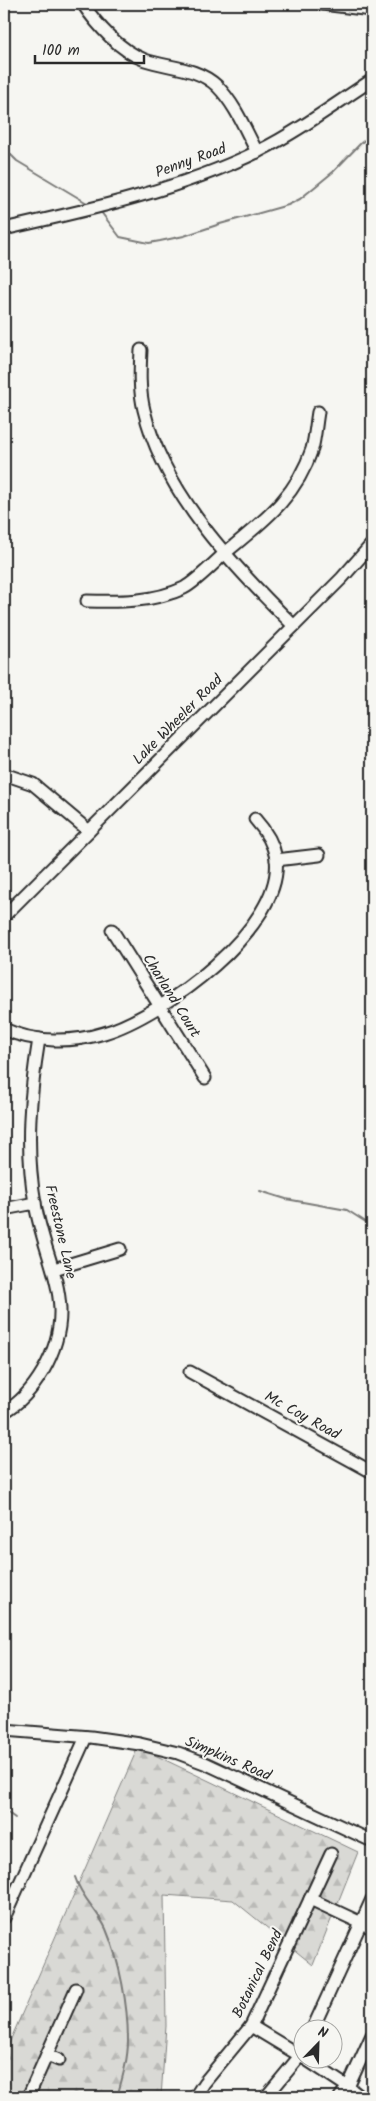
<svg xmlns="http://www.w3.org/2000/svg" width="376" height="2101" viewBox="0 0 376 2101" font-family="Kalam,sans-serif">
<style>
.forest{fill:url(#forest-firs);stroke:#828280}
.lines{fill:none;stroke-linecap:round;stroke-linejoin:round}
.stream{stroke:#7a7a78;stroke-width:2}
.minor-casing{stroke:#2b2b2b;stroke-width:15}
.minor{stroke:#f6f6f2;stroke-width:11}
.labels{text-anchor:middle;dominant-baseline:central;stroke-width:4;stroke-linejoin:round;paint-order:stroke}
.street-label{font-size:15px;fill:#2b2b2b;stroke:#f6f6f2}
</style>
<defs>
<pattern id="forest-firs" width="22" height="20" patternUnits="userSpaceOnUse" patternTransform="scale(1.25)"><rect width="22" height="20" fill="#d9d9d5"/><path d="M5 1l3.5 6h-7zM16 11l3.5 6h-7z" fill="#babab7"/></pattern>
</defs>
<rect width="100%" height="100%" fill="#f6f6f2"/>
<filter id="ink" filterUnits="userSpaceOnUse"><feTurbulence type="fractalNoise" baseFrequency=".02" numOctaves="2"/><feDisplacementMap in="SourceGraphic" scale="10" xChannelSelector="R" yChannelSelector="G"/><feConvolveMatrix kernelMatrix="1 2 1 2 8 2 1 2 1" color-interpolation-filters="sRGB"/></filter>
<g filter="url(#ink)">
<!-- forest -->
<polygon class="forest" points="138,1747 358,1852 313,1965 233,1900 164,1895 166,2026 161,2097 4,2097 4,2055"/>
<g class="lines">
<!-- stream -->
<g class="stream">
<polyline points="4,148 17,161 87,203"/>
<polyline points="101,212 120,237 149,243 160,241 184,236 220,224 288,205 300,199 333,172 361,143 372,134"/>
<polyline points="260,1191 286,1199 347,1210 372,1226"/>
<polyline points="4,1810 15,1818"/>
<path d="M75,1877C82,1899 97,1909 106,1929C120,1962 128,2005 128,2041C128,2060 122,2079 117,2097"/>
</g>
<defs>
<g id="minor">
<path d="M83,4C97,25 120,51 145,60C169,68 197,67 217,86C235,104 245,129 257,152"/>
<polyline points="322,4 372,10"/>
<path d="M4,229C89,210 179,190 259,151C299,131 335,104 372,80"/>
<path d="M141,350C140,370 139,390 144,410C164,494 234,567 294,626"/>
<path d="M87,601C120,602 154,602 184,588C197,581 214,563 225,553C262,522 296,498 312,449C315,438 316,424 318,412"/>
<polyline points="4,774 33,784 89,831"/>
<polyline points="276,860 319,855"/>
<polyline points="4,916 342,578 372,544"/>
<polyline points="112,930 205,1078"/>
<path d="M4,1029C34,1043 72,1043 104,1033C162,1016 285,927 276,858C273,842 265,830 255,819"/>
<polyline points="4,1209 35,1203"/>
<polyline points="54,1269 120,1249"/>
<polyline points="190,1372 372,1472"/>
<path d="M4,1412C20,1403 33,1388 43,1371C81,1305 45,1266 35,1203C25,1147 30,1094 39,1039"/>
<polyline points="4,1730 91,1737 140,1744 178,1753 207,1764 372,1841"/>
<polyline points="310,1899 372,1928"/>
<polyline points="4,1918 86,1737"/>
<polyline points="251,2026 304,2058"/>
<polyline points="313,2028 372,1899"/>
<polyline points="47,2055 59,2060"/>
<polyline points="304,2058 348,2087 361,2097"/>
<polyline points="28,2097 76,1989"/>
<polyline points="195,2097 204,2083 251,2026 331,1854"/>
<polyline points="266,2097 300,2056 304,2048"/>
<polyline points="340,2097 348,2087 372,2035"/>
</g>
</defs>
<!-- minor casing -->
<use href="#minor" class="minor-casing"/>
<!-- minor -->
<use href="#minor" class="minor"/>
</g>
</g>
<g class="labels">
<!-- street labels -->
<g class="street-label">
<text transform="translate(191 161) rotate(-20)">Penny Road</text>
<text transform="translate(178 720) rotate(-45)">Lake Wheeler Road</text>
<text transform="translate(171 996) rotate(58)">Charland Court</text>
<text transform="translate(60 1232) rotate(77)">Freestone Lane</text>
<text transform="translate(302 1416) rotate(29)">Mc Coy Road</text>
<text transform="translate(228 1759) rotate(23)">Simpkins Road</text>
<text transform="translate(258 1974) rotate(-64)">Botanical Bend</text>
</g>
</g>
<!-- margin -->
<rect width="376" height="2101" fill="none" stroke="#f6f6f2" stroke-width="20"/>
<rect x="10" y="10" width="356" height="2081" fill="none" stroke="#2b2b2b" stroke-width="2" filter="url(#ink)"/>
<!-- north arrow -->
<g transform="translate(318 2044) rotate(23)"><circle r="24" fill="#f6f6f2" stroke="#a5a5a2"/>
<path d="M0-4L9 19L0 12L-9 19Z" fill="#2b2b2b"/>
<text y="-8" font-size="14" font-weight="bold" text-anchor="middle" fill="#2b2b2b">N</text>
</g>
<!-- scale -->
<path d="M35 55v8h109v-8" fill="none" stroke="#2b2b2b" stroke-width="2.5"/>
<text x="42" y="55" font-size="15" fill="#2b2b2b" stroke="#f6f6f2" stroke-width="4" paint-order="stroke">100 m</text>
</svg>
